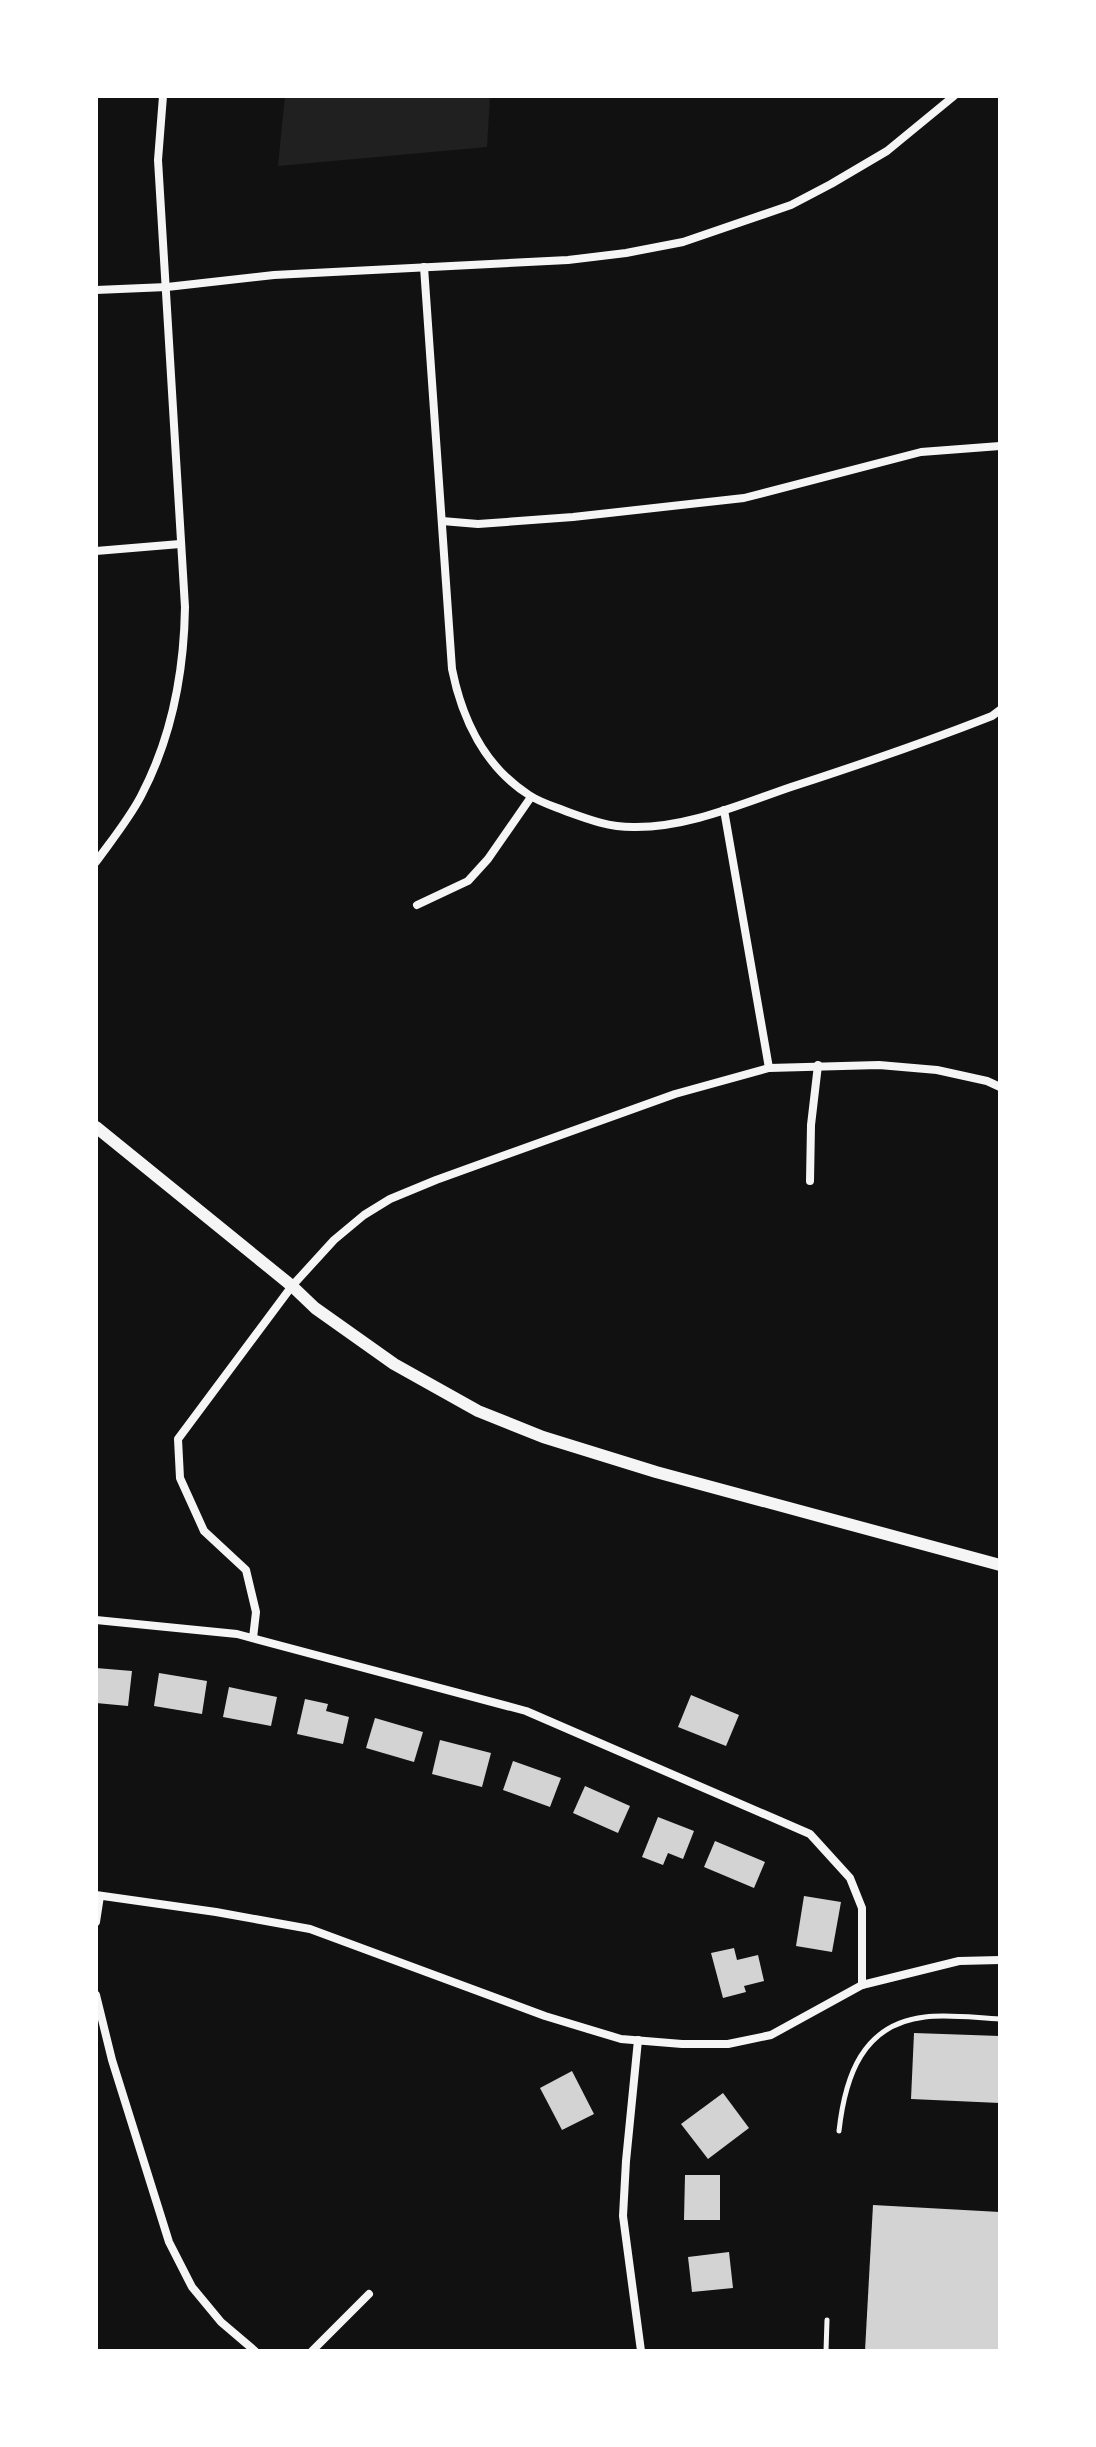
<svg xmlns="http://www.w3.org/2000/svg" width="1096" height="2447" viewBox="0 0 1096 2447" font-family="Quicksand,sans-serif">
<style>
.green{fill:#202020}
.building{fill:#d3d3d3}
.lines{fill:none;stroke-linecap:round;stroke-linejoin:round}
.service{stroke:#f5f5f5;stroke-width:5}
.minor{stroke:#f5f5f5;stroke-width:8}
.tertiary{stroke:#f5f5f5;stroke-width:12}
</style>
<rect width="100%" height="100%" fill="#111"/>
<!-- green -->
<polygon class="green" points="285,96 490,96 487,147 278,166"/>
<!-- building -->
<g class="building">
<polygon points="96,1668 132,1671 128,1706 96,1703"/>
<polygon points="159,1673 207,1681 202,1714 154,1706"/>
<polygon points="229,1687 277,1697 271,1726 223,1717"/>
<polygon points="691,1695 739,1715 726,1746 678,1727"/>
<polygon points="305,1699 328,1704 326,1711 349,1717 343,1744 297,1734"/>
<polygon points="375,1718 423,1732 414,1762 366,1748"/>
<polygon points="440,1740 491,1753 482,1787 432,1774"/>
<polygon points="513,1761 561,1778 550,1807 503,1790"/>
<polygon points="585,1786 630,1806 618,1833 573,1813"/>
<polygon points="658,1817 694,1831 683,1859 668,1853 663,1865 642,1857"/>
<polygon points="715,1841 765,1862 754,1888 704,1867"/>
<polygon points="804,1896 841,1902 832,1952 796,1946"/>
<polygon points="734,1948 737,1960 758,1955 764,1981 744,1986 746,1992 723,1998 711,1953"/>
<polygon points="914,2033 1000,2036 1000,2103 911,2099"/>
<polygon points="572,2071 594,2114 562,2130 540,2088"/>
<polygon points="723,2093 749,2128 708,2159 681,2124"/>
<polygon points="685,2175 720,2175 720,2220 684,2220"/>
<polygon points="873,2205 1000,2212 1000,2351 865,2351"/>
<polygon points="729,2252 733,2288 692,2292 688,2257"/>
</g>
<g class="lines">
<!-- service -->
<g class="service">
<path d="M839,2131C845,2077 862,2024 925,2017C949,2014 976,2018 1000,2019"/>
<polyline points="826,2351 827,2320"/>
</g>
<!-- minor -->
<g class="minor">
<path d="M424,267L452,669C462,719 485,767 529,795C541,803 556,807 568,812C590,820 609,827 633,827C687,828 741,804 791,787C859,765 926,742 992,716L1000,710"/>
<polyline points="96,290 167,287 274,275 568,260 626,253 683,242 791,205 831,184 887,151 954,96"/>
<polyline points="442,521 478,524 573,517 744,498 921,452 1000,446"/>
<polyline points="96,551 180,544"/>
<polyline points="724,810 769,1068"/>
<path d="M96,862C111,841 129,819 141,796C172,737 184,672 185,607L158,160L163,96"/>
<polyline points="417,905 468,881 488,859 531,797"/>
<polyline points="810,1181 811,1125 818,1065"/>
<polyline points="96,1620 237,1634 526,1711 810,1834 850,1878 862,1908 862,1985"/>
<polyline points="253,1638 256,1612 246,1570 204,1531 180,1478 178,1439 292,1286 334,1240 364,1215 390,1199 436,1180 675,1094 769,1068 879,1065 937,1070 987,1081 1000,1087"/>
<polyline points="96,1895 216,1912 310,1929 545,2016 621,2039 682,2044 728,2044 771,2035 862,1985 959,1961 1000,1960"/>
<polyline points="96,1922 100,1896"/>
<polyline points="96,1995 112,2060 169,2242 192,2287 221,2322 255,2351"/>
<polyline points="638,2040 626,2161 623,2216 641,2351"/>
<polyline points="312,2351 369,2294"/>
</g>
<!-- tertiary -->
<polyline class="tertiary" points="96,1127 292,1286 315,1308 394,1364 478,1411 543,1437 656,1472 1000,1565"/>
</g>
<!-- border -->
<rect width="1096" height="2447" fill="none" stroke="#ffffff" stroke-width="196"/>
</svg>
